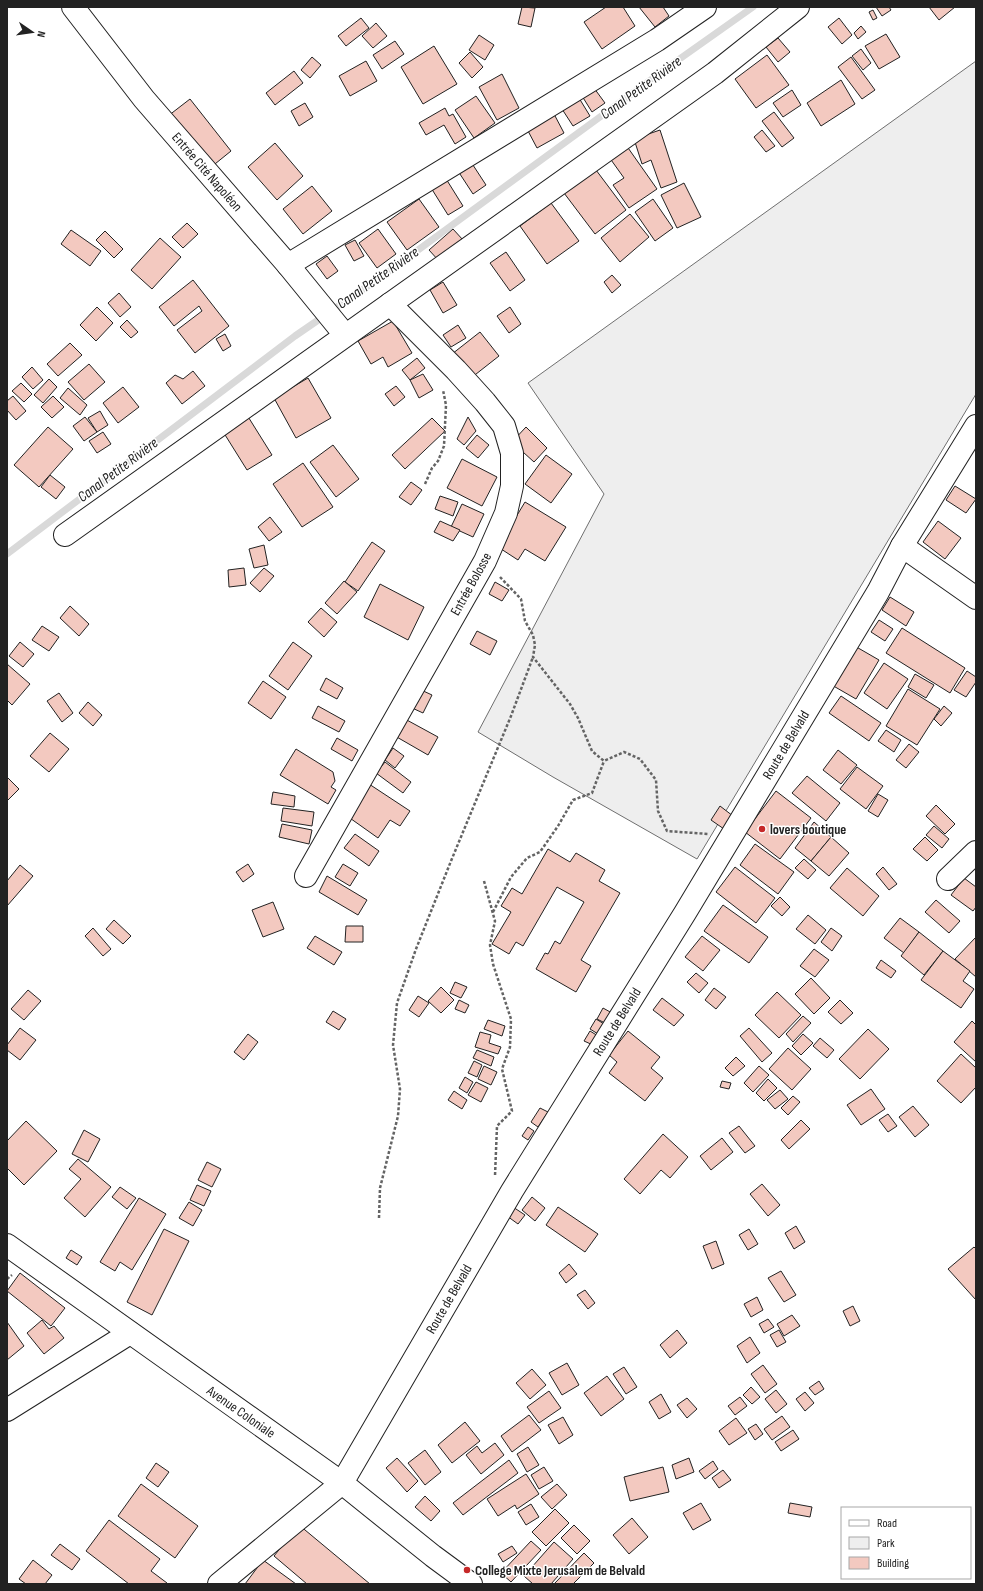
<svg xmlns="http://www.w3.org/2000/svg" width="983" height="1591" viewBox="0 0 983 1591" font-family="'Sofia Sans Condensed',sans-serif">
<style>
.green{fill:#eee;stroke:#6f6f6f}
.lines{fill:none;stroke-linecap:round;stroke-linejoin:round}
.stream{stroke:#d9d9d9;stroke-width:7}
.building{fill:#f3c9c0;stroke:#222}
.minor-casing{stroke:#222;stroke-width:24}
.path{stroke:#646464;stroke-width:2.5;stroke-dasharray:3 2;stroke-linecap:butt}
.minor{stroke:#fff;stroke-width:22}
.poi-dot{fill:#c62828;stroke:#fff;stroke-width:1.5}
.labels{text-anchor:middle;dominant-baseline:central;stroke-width:3;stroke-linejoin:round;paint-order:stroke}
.street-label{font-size:14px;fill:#222;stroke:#fff}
.poi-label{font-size:14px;font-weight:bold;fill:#222;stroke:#fff;text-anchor:start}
.water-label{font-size:15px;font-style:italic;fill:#222;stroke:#fff}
</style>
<rect width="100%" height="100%" fill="#fff"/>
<!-- green -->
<polygon class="green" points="976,61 976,394 697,859 553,777 478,732 604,494 528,383"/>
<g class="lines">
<!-- stream -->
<polyline class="stream" points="7,554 295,336 388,272 671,65 753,7"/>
</g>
<!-- building -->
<g class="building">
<polygon points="522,7 535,8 531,27 518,24"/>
<polygon points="606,7 623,7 635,26 602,49 584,22"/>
<polygon points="639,7 663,7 669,16 655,27"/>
<polygon points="876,7 889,7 891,10 882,16"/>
<polygon points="929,7 955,7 939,20"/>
<polygon points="873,10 877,18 873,20 869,12"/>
<polygon points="361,18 369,28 346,46 338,36"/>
<polygon points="839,18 852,35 842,44 828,27"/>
<polygon points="376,23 387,36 373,48 362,36"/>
<polygon points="861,26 866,32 858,39 854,33"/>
<polygon points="886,34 900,57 879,69 865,46"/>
<polygon points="479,35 494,45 485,60 469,50"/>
<polygon points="778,38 790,52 778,62 766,47"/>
<polygon points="395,41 404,54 382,69 373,55"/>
<polygon points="434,46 457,84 423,104 401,67"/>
<polygon points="861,49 871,63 863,70 852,56"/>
<polygon points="470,52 483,67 472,78 459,63"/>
<polygon points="767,55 789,85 756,108 735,79"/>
<polygon points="312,57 321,65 310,78 301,70"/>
<polygon points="851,57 875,90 862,99 838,67"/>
<polygon points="366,61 377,81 350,96 339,76"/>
<polygon points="294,71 303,83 275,105 266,93"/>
<polygon points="502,74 519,108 497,120 479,87"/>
<polygon points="841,80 855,104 821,126 807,103"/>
<polygon points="594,88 605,103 592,112 582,96"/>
<polygon points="792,90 801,105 783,117 773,103"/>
<polygon points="476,96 495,123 474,138 455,110"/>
<polygon points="579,98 590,116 573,126 562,109"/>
<polygon points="190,99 231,151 210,168 168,116"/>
<polygon points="305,103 313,117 299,126 291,111"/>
<polygon points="445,108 449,116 453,114 466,137 455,144 444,125 426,135 419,123"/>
<polygon points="774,112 794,138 782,147 762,121"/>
<polygon points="554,114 564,133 537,148 527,129"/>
<polygon points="660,130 677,182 661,188 651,160 642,164 634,139"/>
<polygon points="762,130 775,146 766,152 754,137"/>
<polygon points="275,143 303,176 277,200 248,167"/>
<polygon points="626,145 657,189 629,208 613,185 624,178 609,157"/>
<polygon points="471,162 486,185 473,194 458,171"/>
<polygon points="596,170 626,210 595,234 561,189"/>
<polygon points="443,174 463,206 448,215 428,183"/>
<polygon points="684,183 701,217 677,228 661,195"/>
<polygon points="312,186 332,211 303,234 283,209"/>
<polygon points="419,199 439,227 407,250 387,222"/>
<polygon points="653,199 673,228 655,241 635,212"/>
<polygon points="551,203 579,241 547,264 520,226"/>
<polygon points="630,214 649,237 620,262 601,238"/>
<polygon points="187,223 198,234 183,248 172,237"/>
<polygon points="378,229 396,254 377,268 359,243"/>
<polygon points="453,229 463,240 439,261 429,250"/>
<polygon points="71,230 101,251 90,266 61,244"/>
<polygon points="105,231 123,249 114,258 96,240"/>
<polygon points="160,238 181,257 152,289 131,270"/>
<polygon points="355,240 364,256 354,261 345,245"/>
<polygon points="506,252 525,280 510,291 490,263"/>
<polygon points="327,256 338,271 327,279 316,264"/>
<polygon points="612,275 621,285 612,293 604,282"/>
<polygon points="193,280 229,326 195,353 177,330 202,311 199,306 174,326 159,307"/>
<polygon points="443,282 457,305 443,313 430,290"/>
<polygon points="119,293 131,307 120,317 108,303"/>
<polygon points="97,307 113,323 96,341 80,325"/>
<polygon points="510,307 521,324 509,333 497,316"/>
<polygon points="127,320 138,332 131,338 120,327"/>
<polygon points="393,321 412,353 388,367 383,357 371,364 358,341"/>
<polygon points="458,325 466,338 451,347 443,335"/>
<polygon points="480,332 499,356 471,378 452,354"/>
<polygon points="225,334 231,346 223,351 216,339"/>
<polygon points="70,343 82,355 58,376 47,364"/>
<polygon points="417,358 425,368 410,380 402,370"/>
<polygon points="89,364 105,382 84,400 68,382"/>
<polygon points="32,367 43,380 33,389 22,377"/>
<polygon points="193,371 205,386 182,404 166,383 175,375 183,379"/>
<polygon points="423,374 433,390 419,398 410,380"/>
<polygon points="308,378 331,418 296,438 274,398"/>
<polygon points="49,379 57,387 43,403 34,395"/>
<polygon points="21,383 32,394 24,402 12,391"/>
<polygon points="396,386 405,397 394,406 385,394"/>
<polygon points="123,387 139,407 118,423 103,403"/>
<polygon points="68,388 87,405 80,415 60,398"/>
<polygon points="13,396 26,411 16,420 7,410 7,401"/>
<polygon points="53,396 64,407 52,418 41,407"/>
<polygon points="100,411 108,425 97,432 88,418"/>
<polygon points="247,415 272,455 247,470 222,430"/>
<polygon points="85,417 97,432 84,441 73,426"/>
<polygon points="468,417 476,431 464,445 457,439"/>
<polygon points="432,418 445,431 405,469 392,455"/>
<polygon points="48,427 73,449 39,487 14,465"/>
<polygon points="526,427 547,448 534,462 512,442"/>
<polygon points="103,432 111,444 97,453 89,441"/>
<polygon points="477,435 489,445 478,458 466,448"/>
<polygon points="333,445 359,479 336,497 310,462"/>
<polygon points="546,455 572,474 551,503 525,484"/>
<polygon points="462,459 497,477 482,506 447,488"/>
<polygon points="303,463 333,507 302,527 273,484"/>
<polygon points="50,475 65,487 56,499 41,487"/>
<polygon points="411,482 422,490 411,505 399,497"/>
<polygon points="955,486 976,499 966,513 946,500"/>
<polygon points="440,496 458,502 453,516 435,509"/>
<polygon points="525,502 566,527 545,561 525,549 518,560 498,547"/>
<polygon points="462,504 484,514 473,537 451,527"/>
<polygon points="270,517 282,532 269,541 258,527"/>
<polygon points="440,521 460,530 453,541 434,532"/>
<polygon points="938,521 961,538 945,559 923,542"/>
<polygon points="372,542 385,551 358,591 345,582"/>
<polygon points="264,545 268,565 254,568 249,549"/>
<polygon points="244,568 246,585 229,587 228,570"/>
<polygon points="264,568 274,576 260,592 250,583"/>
<polygon points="344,581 357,592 337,614 325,603"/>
<polygon points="495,582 509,590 502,601 489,594"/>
<polygon points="380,584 424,607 408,640 364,617"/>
<polygon points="890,597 914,612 906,626 882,610"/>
<polygon points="70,606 89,624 79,636 60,618"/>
<polygon points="321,608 337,622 324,637 308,622"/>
<polygon points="879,620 893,629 885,641 871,632"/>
<polygon points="42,626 59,637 49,651 32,640"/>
<polygon points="902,628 965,668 950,693 886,653"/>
<polygon points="477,631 497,641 490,655 470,644"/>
<polygon points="20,642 34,654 23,667 9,656"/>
<polygon points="293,642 312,656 288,690 269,676"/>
<polygon points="853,645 879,660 856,699 830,684"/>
<polygon points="884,663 908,679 887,709 864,693"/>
<polygon points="7,664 30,684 12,705 7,700"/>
<polygon points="967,671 976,677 976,682 966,697 954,690"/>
<polygon points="915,674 934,685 926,698 908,687"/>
<polygon points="326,678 343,688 337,699 320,690"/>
<polygon points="263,681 286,697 271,719 248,703"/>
<polygon points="419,689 432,695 423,713 410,707"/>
<polygon points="908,689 940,709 917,745 886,726"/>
<polygon points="59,693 73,713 62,722 47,701"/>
<polygon points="841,696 881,723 869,741 829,713"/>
<polygon points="88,702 102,715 93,726 79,713"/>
<polygon points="318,706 345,721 339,732 312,718"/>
<polygon points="944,706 952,713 941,726 934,719"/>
<polygon points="405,719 438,737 428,755 395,736"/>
<polygon points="886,730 901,740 894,752 878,741"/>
<polygon points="50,733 69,749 49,772 30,756"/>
<polygon points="337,738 358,750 352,761 331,749"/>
<polygon points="909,744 919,752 906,768 896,760"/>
<polygon points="393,748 404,756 395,768 385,760"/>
<polygon points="296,749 333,772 335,781 331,787 336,790 328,804 280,775"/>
<polygon points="838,750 857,765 841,784 823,770"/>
<polygon points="385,762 411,782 403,793 376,773"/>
<polygon points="857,767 883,786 866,809 840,789"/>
<polygon points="807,776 840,803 826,821 792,793"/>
<polygon points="7,777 19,789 7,801"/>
<polygon points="369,784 410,811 400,826 390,820 378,838 347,816"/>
<polygon points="776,791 811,818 780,859 745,832"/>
<polygon points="273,792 295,796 294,807 271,804"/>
<polygon points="878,794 888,800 878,817 868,811"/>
<polygon points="936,805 955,824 945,834 926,816"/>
<polygon points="720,806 733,816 724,829 711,820"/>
<polygon points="283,808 314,812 312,826 281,821"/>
<polygon points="814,822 831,837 811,861 795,848"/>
<polygon points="282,824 312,830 309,844 279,837"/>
<polygon points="934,826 949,839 942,848 926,835"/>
<polygon points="355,834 379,851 369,866 344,848"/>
<polygon points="831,837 849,853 829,876 811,861"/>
<polygon points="925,837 938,850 927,861 913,849"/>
<polygon points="755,844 794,872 778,894 740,865"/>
<polygon points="548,849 570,862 576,853 605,870 599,881 620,893 581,960 591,966 576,992 536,969 545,953 548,954 555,941 560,944 584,902 557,887 523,946 516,942 509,954 492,944 511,912 501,906 512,888 522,894"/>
<polygon points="804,859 816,870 808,879 795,868"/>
<polygon points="248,864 254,874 243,882 236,872"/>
<polygon points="343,864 358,873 350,886 335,877"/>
<polygon points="20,865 33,876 7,906 7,881"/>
<polygon points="735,867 775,898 756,923 716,892"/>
<polygon points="883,867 897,884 889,890 876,874"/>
<polygon points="847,868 879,896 863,916 830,888"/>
<polygon points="327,876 367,900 358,915 319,892"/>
<polygon points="964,878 976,887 976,907 973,911 951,895"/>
<polygon points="780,897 790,907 782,916 771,906"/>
<polygon points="936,900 960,921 949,933 925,912"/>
<polygon points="273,902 284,929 263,937 252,910"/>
<polygon points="723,905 768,937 749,963 704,931"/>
<polygon points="808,915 826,930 815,944 796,929"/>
<polygon points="900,918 919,932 904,953 884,938"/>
<polygon points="114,920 131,936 123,944 106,929"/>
<polygon points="346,926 363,926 363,942 345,942"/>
<polygon points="93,928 111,949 103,956 85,936"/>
<polygon points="831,928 842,936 832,951 821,942"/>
<polygon points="919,932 943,951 924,975 901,956"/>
<polygon points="315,936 342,952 334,965 307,948"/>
<polygon points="702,936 720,950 703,971 685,957"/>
<polygon points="976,937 976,977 955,959"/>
<polygon points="814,949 829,960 815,977 800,966"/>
<polygon points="943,951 970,971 963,981 974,989 961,1008 921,980"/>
<polygon points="881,960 896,971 891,978 876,968"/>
<polygon points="696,973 708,983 699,993 687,982"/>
<polygon points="811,978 830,998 814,1014 795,994"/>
<polygon points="455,982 467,987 461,998 450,993"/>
<polygon points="441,987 454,1000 441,1013 428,1001"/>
<polygon points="714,988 726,997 716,1009 705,1000"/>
<polygon points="28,990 41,1001 24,1020 11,1009"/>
<polygon points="777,992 801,1015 779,1038 755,1015"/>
<polygon points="418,996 429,1003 419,1017 409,1010"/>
<polygon points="662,998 684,1015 674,1026 653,1010"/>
<polygon points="459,1000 469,1005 465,1013 455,1009"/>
<polygon points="840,1000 853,1013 841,1024 828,1012"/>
<polygon points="603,1008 612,1013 605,1023 597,1019"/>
<polygon points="333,1011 346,1019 339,1030 326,1022"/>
<polygon points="803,1016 811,1023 793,1042 786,1034"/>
<polygon points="596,1019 609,1027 603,1037 590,1029"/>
<polygon points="488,1020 505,1026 502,1036 484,1029"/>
<polygon points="972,1021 976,1025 976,1062 954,1042"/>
<polygon points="20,1028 36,1040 20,1060 7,1050 7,1045"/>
<polygon points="749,1028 772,1053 762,1062 740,1036"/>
<polygon points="868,1029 889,1049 860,1079 839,1059"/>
<polygon points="590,1031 598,1036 593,1045 584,1041"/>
<polygon points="628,1031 660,1057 651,1068 663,1078 645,1101 609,1073 617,1062 609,1055"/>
<polygon points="480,1032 491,1035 489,1043 501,1047 498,1054 475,1047"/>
<polygon points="248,1034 258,1042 244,1060 234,1052"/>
<polygon points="803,1034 813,1043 801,1055 792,1046"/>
<polygon points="820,1038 834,1050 827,1058 813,1046"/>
<polygon points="788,1048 811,1069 792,1090 769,1069"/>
<polygon points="477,1050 494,1057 491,1066 473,1058"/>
<polygon points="961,1054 976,1068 976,1087 961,1103 937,1081"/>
<polygon points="736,1057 745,1066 733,1076 725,1068"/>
<polygon points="474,1061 482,1065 477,1077 468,1073"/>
<polygon points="484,1066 497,1072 491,1085 478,1079"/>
<polygon points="759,1066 769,1075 753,1092 744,1083"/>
<polygon points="465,1077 473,1082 467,1093 459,1088"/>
<polygon points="768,1079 777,1088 764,1101 756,1093"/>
<polygon points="722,1081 731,1083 729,1089 720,1087"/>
<polygon points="476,1082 488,1088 481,1102 468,1095"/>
<polygon points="871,1089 885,1109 861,1125 847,1105"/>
<polygon points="780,1090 788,1099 775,1109 767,1100"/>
<polygon points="454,1091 467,1100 462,1109 448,1100"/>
<polygon points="793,1096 800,1102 788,1115 781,1108"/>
<polygon points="913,1106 929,1125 915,1137 899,1117"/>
<polygon points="540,1108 548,1112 538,1127 531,1122"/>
<polygon points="888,1114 897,1126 888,1132 879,1120"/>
<polygon points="801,1120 810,1129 789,1149 781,1140"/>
<polygon points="26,1121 57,1151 24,1185 7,1168 7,1141"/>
<polygon points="739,1126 755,1146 745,1153 729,1133"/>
<polygon points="528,1127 534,1131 528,1140 522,1136"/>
<polygon points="84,1130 100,1139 88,1162 72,1154"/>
<polygon points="663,1134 688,1157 670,1178 661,1170 640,1194 624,1179"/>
<polygon points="722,1138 733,1152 711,1170 700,1156"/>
<polygon points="78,1159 111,1187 85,1217 64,1198 81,1179 69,1169"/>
<polygon points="207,1162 221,1169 212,1187 198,1180"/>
<polygon points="762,1184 780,1205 768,1216 750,1194"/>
<polygon points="197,1185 211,1191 204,1206 190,1200"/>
<polygon points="120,1187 136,1198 127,1209 112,1197"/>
<polygon points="532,1197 545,1208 535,1221 522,1210"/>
<polygon points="139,1198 166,1214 132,1270 120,1262 115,1271 100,1262"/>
<polygon points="189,1202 202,1210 193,1226 179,1218"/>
<polygon points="513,1207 525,1215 518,1224 507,1216"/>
<polygon points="558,1207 598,1234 585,1252 546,1225"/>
<polygon points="796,1226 805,1242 794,1249 785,1233"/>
<polygon points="164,1229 189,1241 152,1315 127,1302"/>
<polygon points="749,1229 758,1244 748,1250 739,1235"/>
<polygon points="716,1241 724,1264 712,1269 703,1246"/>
<polygon points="974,1247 976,1249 976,1300 948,1269"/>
<polygon points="71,1250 82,1257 77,1265 66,1258"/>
<polygon points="569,1264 577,1274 566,1283 559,1273"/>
<polygon points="781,1271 796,1295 784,1302 768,1278"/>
<polygon points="20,1273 65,1308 51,1326 7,1291"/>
<polygon points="585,1290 595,1303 588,1309 577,1295"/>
<polygon points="757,1297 763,1310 751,1317 744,1304"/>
<polygon points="853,1306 860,1321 850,1326 843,1311"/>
<polygon points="792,1315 800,1326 784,1336 777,1324"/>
<polygon points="768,1319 774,1327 764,1333 759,1324"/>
<polygon points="42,1320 49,1329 54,1326 64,1338 44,1354 27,1333"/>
<polygon points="7,1322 24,1346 7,1360"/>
<polygon points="677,1330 687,1343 670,1358 660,1345"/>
<polygon points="779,1330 786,1342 777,1347 770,1335"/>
<polygon points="750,1337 760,1353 747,1363 737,1346"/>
<polygon points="567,1363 579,1385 562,1395 549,1373"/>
<polygon points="763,1365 777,1384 765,1393 751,1374"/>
<polygon points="624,1367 637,1387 626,1394 613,1374"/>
<polygon points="532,1369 546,1385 530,1399 516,1383"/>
<polygon points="607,1376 624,1399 601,1416 584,1393"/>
<polygon points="819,1381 824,1389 815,1395 809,1388"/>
<polygon points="751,1387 760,1397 752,1404 743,1395"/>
<polygon points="776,1390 787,1404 776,1413 765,1399"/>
<polygon points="549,1391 561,1408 539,1423 527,1407"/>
<polygon points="805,1392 814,1403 805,1411 796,1399"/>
<polygon points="661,1394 671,1412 659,1419 649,1402"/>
<polygon points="740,1397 747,1406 735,1415 728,1406"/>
<polygon points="687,1398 697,1409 687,1418 677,1405"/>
<polygon points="529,1415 541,1430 512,1452 501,1436"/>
<polygon points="782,1416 790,1427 772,1440 764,1429"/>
<polygon points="563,1417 573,1435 559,1444 548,1425"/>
<polygon points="736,1418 747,1433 729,1445 719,1431"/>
<polygon points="465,1422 480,1441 452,1463 438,1445"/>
<polygon points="756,1424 763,1434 755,1440 748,1429"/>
<polygon points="793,1430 799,1439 781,1451 775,1442"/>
<polygon points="495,1443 504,1455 481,1474 466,1455 477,1446 482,1453"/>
<polygon points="528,1447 539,1465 527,1472 517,1454"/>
<polygon points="425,1450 441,1472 425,1485 408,1463"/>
<polygon points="397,1458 418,1481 407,1492 386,1468"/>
<polygon points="689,1458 694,1472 676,1479 672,1465"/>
<polygon points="509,1460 518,1473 463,1515 453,1503"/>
<polygon points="713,1461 718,1469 705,1479 699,1471"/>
<polygon points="156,1463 169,1472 158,1487 146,1478"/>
<polygon points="544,1467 553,1481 539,1489 531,1475"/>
<polygon points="663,1467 669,1492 630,1501 624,1477"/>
<polygon points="723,1470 731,1480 719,1488 712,1478"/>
<polygon points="526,1474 539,1494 517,1509 515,1505 498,1516 487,1499"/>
<polygon points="141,1484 198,1526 175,1558 118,1516"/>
<polygon points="557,1484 567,1495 552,1509 541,1497"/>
<polygon points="425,1496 440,1511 431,1521 415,1507"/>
<polygon points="701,1503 711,1520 693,1530 683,1513"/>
<polygon points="790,1503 812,1507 810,1517 788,1513"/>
<polygon points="531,1504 539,1517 526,1525 518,1512"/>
<polygon points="555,1509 569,1523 546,1546 532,1532"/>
<polygon points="632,1518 648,1537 629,1554 613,1535"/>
<polygon points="109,1520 160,1559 151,1571 167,1583 166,1584 129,1584 86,1551"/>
<polygon points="299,1525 370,1584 307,1584 274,1556"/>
<polygon points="574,1525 590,1541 577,1554 561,1538"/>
<polygon points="531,1541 541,1550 511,1582 501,1573"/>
<polygon points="554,1542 573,1559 551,1584 533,1584 524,1576"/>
<polygon points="60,1544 80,1559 72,1570 51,1555"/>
<polygon points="512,1546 517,1553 503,1562 498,1554"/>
<polygon points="584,1553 594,1563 573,1584 554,1584"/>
<polygon points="33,1560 52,1575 45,1584 26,1584 19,1579"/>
<polygon points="263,1560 296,1584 245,1584"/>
</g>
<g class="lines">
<defs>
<g id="minor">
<polyline points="73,7 144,99 288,265 345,335"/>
<polyline points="288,265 657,40 705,7"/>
<polyline points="65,535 715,73 798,7"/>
<polyline points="902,546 976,598"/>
<polyline points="306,876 485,561 506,513 512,486 512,453 504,426 485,402 456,370 390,304"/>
<polyline points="948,879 976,852"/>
<polyline points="7,1245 342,1483 433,1556 471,1584"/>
<polyline points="7,1410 130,1333"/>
<polyline points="219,1584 342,1483 512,1191 685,913 878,592 902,546 976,426"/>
</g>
</defs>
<!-- minor casing -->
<use href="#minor" class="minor-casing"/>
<!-- path -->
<g class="path">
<polyline points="425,484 432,468 438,461 444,446 446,405 443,390"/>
<polyline points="500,577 521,599 525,621 533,635 535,645 533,657 570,704 578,718 592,751 604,761 624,752 640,759 656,780 658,811 667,831 708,834"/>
<polyline points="484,881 495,921 490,945 493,964 511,1019 510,1047 502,1069 512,1111 497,1126 495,1176"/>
<polyline points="493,912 511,877 527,858 540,852 558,826 573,800 592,793 604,761"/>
<polyline points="379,1218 380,1188 398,1116 400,1089 393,1045 397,1003 416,949 451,861 511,716 533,657"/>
<polyline points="7,1279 12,1275"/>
</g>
<!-- minor -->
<use href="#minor" class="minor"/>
</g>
<!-- markers -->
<g class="poi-dot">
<circle cx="762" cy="829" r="4"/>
<circle cx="467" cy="1570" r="4"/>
</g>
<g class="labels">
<!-- street labels -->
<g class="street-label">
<text transform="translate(207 172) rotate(49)">Entrée Cité Napoléon</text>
<text transform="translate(471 584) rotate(-61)">Entrée Bolosse</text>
<text transform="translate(786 745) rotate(-59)">Route de Belvald</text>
<text transform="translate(617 1022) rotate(-58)">Route de Belvald</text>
<text transform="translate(449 1299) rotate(-60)">Route de Belvald</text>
<text transform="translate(241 1412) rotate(35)">Avenue Coloniale</text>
</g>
<!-- poi labels -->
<g class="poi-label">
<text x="770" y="829">lovers boutique</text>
<text x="475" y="1570">College Mixte Jerusalem de Belvald</text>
</g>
<!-- water labels -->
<g class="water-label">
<text transform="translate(641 88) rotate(-36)">Canal Petite Rivière</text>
<text transform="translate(378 278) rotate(-35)">Canal Petite Rivière</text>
<text transform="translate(118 470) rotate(-37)">Canal Petite Rivière</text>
</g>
</g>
<!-- border -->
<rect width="983" height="1591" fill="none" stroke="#222222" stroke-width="16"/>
<!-- legend -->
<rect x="841" y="1507" width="130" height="72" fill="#ffffff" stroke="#a7a7a7"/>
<rect x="849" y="1520" width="20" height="6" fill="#ffffff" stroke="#a7a7a7"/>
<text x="877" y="1527" font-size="12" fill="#222222">Road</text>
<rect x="849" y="1537" width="20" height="12" fill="#eeeeee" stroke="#a7a7a7"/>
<text x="877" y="1547" font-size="12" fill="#222222">Park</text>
<rect x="849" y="1557" width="20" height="12" fill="#f3c9c0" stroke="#a7a7a7"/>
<text x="877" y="1567" font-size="12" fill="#222222">Building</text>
<!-- north arrow -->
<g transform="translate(32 32) rotate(103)" stroke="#ffffff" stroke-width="3" paint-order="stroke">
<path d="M0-3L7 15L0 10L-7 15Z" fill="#222222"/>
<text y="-6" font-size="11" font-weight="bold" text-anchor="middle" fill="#222222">N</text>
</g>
</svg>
